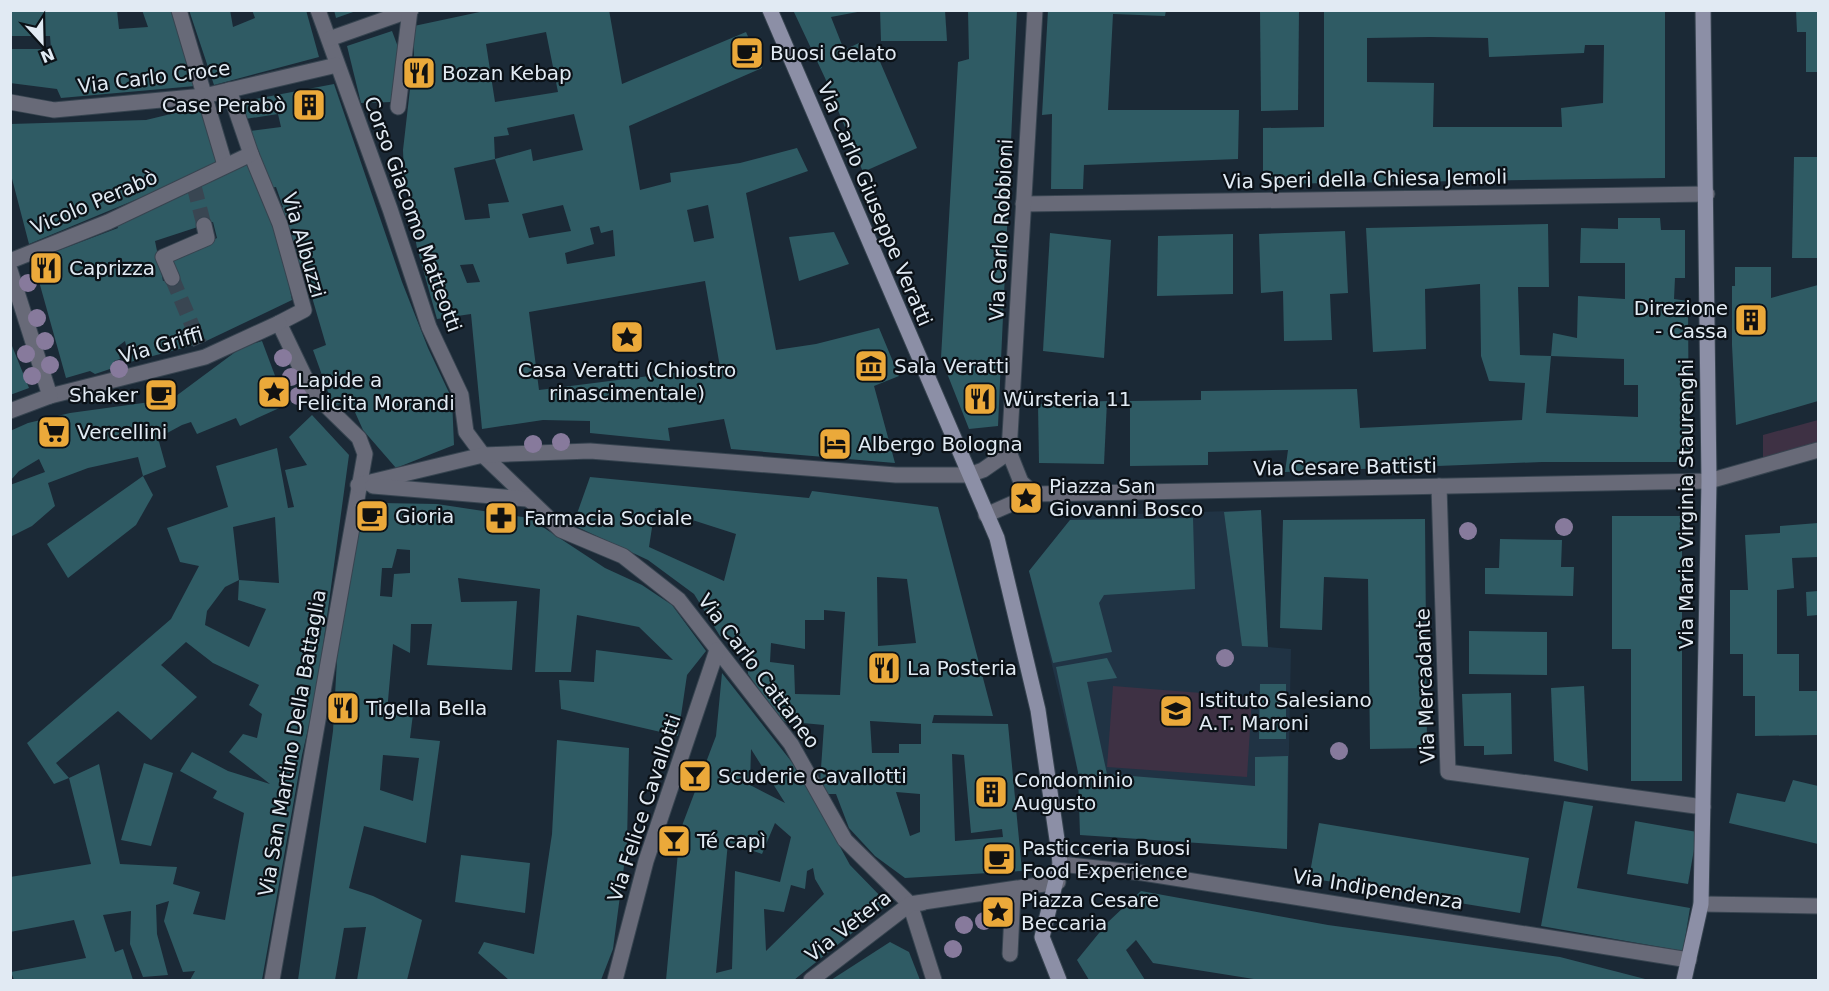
<svg xmlns="http://www.w3.org/2000/svg" width="1829" height="991" viewBox="0 0 1829 991" font-family="'DejaVu Sans',sans-serif">
<style>
.built{fill:#203344}
.green{fill:#3e3144}
.building{fill:#2f5b64;fill-rule:evenodd}
.lines{fill:none;stroke-linecap:round;stroke-linejoin:round}
.pedestrian-tunnel{stroke:#394652;stroke-width:15;stroke-dasharray:15 8;stroke-linecap:butt}
.pedestrian-casing{stroke:#374450;stroke-width:17}
.minor-casing{stroke:#374450;stroke-width:17}
.tertiary-casing{stroke:#374450;stroke-width:17}
.secondary-casing{stroke:#374450;stroke-width:17}
.pedestrian{stroke:#686a78;stroke-width:15}
.minor{stroke:#686a78;stroke-width:15}
.tertiary{stroke:#686a78;stroke-width:15}
.secondary{stroke:#8c8fa6;stroke-width:15}
.tree{fill:#877a9c}
.labels{text-anchor:middle;dominant-baseline:central;stroke-width:4.5;stroke-linejoin:round;paint-order:stroke}
.poi-label{font-size:20px;fill:#e1eaf3;stroke:#0b1117;text-anchor:start}
.street-label{font-size:20px;fill:#e1eaf3;stroke:#0b1117}
</style>
<rect width="100%" height="100%" fill="#1b2936"/>
<!-- built -->
<polygon class="built" points="1261,510 1268,647 1291,649 1287,849 1083,831 1078,772 1029,571 1073,516"/>
<!-- green -->
<g class="green">
<polygon points="1818,420 1818,442 1763,458 1763,435"/>
<polygon points="1113,686 1252,697 1247,777 1107,767"/>
</g>
<!-- building -->
<g class="building">
<polygon points="10,10 117,10 119,29 148,27 142,10 170,10 185,47 195,86 61,98 57,89 10,83 10,49 51,49 50,36 10,36"/>
<polygon points="189,10 230,10 233,27 255,18 252,10 306,10 319,57 214,85"/>
<polygon points="334,10 356,10 356,11 336,18"/>
<path d="M489,10H609L622,84L746,32L762,68L629,126L640,190L671,182L670,173L740,163L797,148L808,171L746,193L776,350L816,344L879,328L899,376L874,386L895,463L731,449L724,419L668,428L670,441L590,433V421L543,420L482,429L471,314L437,319L417,248L404,177L403,150L414,54V26ZM546,32L558,92L495,102L486,44ZM574,114L583,150L533,161L531,149L495,159L509,202L488,204L490,218L465,220L454,168L495,159L494,137L509,135L507,128ZM563,205L571,231L529,238L522,214ZM708,205L714,238L694,242L687,210ZM599,226L601,233L613,230L615,256L567,264L565,253L594,244L590,228ZM473,264L480,282L467,283L460,265ZM705,281L720,367L539,390L529,312Z"/>
<polygon points="793,10 868,10 831,17 844,50 859,43 867,62 878,57 917,148 863,172 825,78"/>
<polygon points="880,10 945,10 947,41 881,41"/>
<polygon points="968,10 1017,10 998,426 969,429 941,358 958,62 969,59"/>
<polygon points="1048,10 1166,10 1165,16 1113,14 1108,110 1239,110 1238,159 1084,165 1083,189 1051,189 1052,114 1042,115"/>
<polygon points="1260,10 1299,10 1298,110 1261,111"/>
<path d="M1324,10H1665V178L1263,184V128L1324,127ZM1430,37L1488,38L1489,57L1584,53L1585,45H1604L1603,103L1561,108L1562,127H1433L1434,83L1367,82V38Z"/>
<polygon points="1796,10 1818,10 1818,72 1806,72 1806,32 1797,32"/>
<polygon points="392,31 398,47 392,102 361,103 347,46"/>
<polygon points="334,84 402,282 428,348 452,399 454,445 396,468 363,430 350,401 333,406 313,350 326,345 309,287 278,209 283,207 276,187 270,188 250,131 281,127 278,114 245,119 239,102"/>
<polygon points="204,106 219,165 29,244 10,171 10,124 146,120"/>
<polygon points="1794,157 1818,157 1818,258 1792,258"/>
<path d="M245,162L263,191L281,247L292,300L202,343L130,362L125,341L117,347L120,359L114,361L116,367L95,374L90,371L66,378L33,260L118,228L116,224ZM213,222L217,238L171,260L176,277L163,281L155,241Z"/>
<path d="M1618,218H1660L1661,230H1685V278H1675L1674,299L1688,301L1689,462H1542L1285,472L1288,450L1208,452V465L1130,466V401L1201,400V391L1357,389L1360,428L1522,420L1525,383L1489,381L1481,356L1480,284L1425,289L1426,349L1373,352L1366,228L1548,224L1549,287H1518L1520,355L1551,356L1553,333L1577,338L1578,296L1625,299V263H1580L1581,228L1618,229ZM1551,356L1624,359V385H1638V417L1546,413Z"/>
<polygon points="1345,231 1348,293 1330,294 1332,340 1284,341 1283,291 1261,293 1259,234"/>
<polygon points="834,232 849,264 799,281 789,237"/>
<polygon points="1050,233 1111,240 1104,358 1043,351"/>
<polygon points="1233,234 1233,294 1157,296 1158,236"/>
<polygon points="1735,267 1771,267 1771,298 1818,285 1818,401 1736,425 1732,345 1732,286 1735,286"/>
<polygon points="10,341 29,388 10,395"/>
<polygon points="262,341 286,405 240,426 236,418 197,434 191,422 182,425 158,438 166,467 143,476 138,457 88,468 48,483 55,506 32,526 10,537 10,485 45,472 39,459 19,471 10,481 10,431 28,423 70,413 172,399 242,347"/>
<polygon points="1107,401 1104,464 1039,463 1038,404"/>
<path d="M312,415L349,455L317,690L302,755L262,980H190L195,971L183,972L164,921L169,901L156,905L157,934L168,975L143,977L130,944L131,911L103,915L115,952L123,949L133,980H14L11,972L86,958L74,920L10,932V877L91,864L69,778L99,764L120,864L177,867L173,884L200,892L193,914L225,920L244,813L213,798L217,791L180,771L192,752L228,771L270,784L229,752L243,734L257,738L262,714L249,705L259,685L213,663L186,642L161,665L197,697L151,740L118,711L56,763L69,778L54,784L27,743L171,619L199,566L180,562L167,528L228,507L216,466L277,448L288,508L294,507L285,470L307,465L289,437ZM275,517L279,583L239,580L233,527ZM239,580L238,600L266,609L249,647L205,625L207,611L225,587Z"/>
<polygon points="143,476 153,495 136,525 68,578 47,544"/>
<path d="M590,477L809,498L812,491L938,507L993,716L934,715L932,723L1008,724L1022,871L905,878L875,856L849,828L836,794H825L820,783L824,725L781,721L748,674L746,642L720,636L694,594L648,560L573,525ZM655,508L736,534L724,581L649,547ZM877,577L907,579L916,643L878,646ZM824,610L845,612L840,695L795,694L794,665L770,662L771,643L805,649V620H824ZM870,721L921,724V744H899V753H872ZM952,754L964,755L971,833L1002,829L1003,837L955,841ZM896,792L920,794V832L910,836Z"/>
<path d="M381,503L437,504L529,518L605,568L642,585L672,605L706,651L687,675L678,736L561,709L559,680L594,682L596,650L673,660L639,627L577,615L571,672H535L540,589L458,578L461,602L517,601L512,670L427,665L432,624H411L410,653L393,644L387,712L413,714L410,738L440,741L426,843L364,826L349,888L373,896L422,920L407,980H357L366,927L344,928L335,980H298L333,731L338,642L359,514ZM397,549L410,550V573L394,574L392,597L380,596L382,568H392ZM383,755L419,758L413,801L380,790Z"/>
<polygon points="1261,510 1268,647 1242,646 1224,512"/>
<polygon points="1612,516 1682,516 1682,781 1631,781 1631,649 1612,649"/>
<polygon points="1193,518 1195,589 1104,595 1099,603 1112,652 1053,663 1029,571 1070,520"/>
<polygon points="1425,519 1427,748 1370,749 1368,579 1324,577 1322,630 1280,628 1283,520"/>
<polygon points="1818,523 1818,557 1792,558 1794,588 1777,590 1777,654 1799,654 1799,691 1818,691 1818,735 1755,736 1755,696 1743,696 1743,654 1730,654 1730,590 1748,590 1745,535 1780,533 1780,526"/>
<polygon points="1500,539 1562,540 1561,567 1574,567 1573,596 1485,594 1485,568 1499,568"/>
<polygon points="1818,591 1818,615 1807,616 1806,592"/>
<polygon points="1469,631 1547,632 1547,675 1469,674"/>
<polygon points="1107,658 1117,678 1087,682 1107,774 1255,786 1255,757 1288,756 1287,849 1080,835 1078,772 1056,667"/>
<path d="M722,673L798,770L850,865L888,904L794,980H666L680,831L716,736ZM751,749L785,803L750,785ZM775,823L791,837L780,882L735,871L732,969L716,973L728,842L762,854ZM813,868L815,879L824,894L766,951L764,909L784,912L791,885L805,889L807,871Z"/>
<polygon points="1260,684 1286,684 1286,739 1259,739"/>
<polygon points="1584,686 1588,771 1554,761 1551,688"/>
<polygon points="1511,693 1512,754 1484,755 1484,746 1464,746 1462,694"/>
<polygon points="557,740 629,748 627,843 613,949 601,980 509,980 478,953 484,942 534,954 552,834"/>
<polygon points="144,763 173,773 151,846 121,840"/>
<polygon points="1793,780 1818,786 1818,844 1729,823 1737,793 1785,802"/>
<polygon points="1564,801 1593,806 1577,888 1690,908 1683,951 1541,926"/>
<polygon points="1635,821 1697,832 1688,884 1627,874"/>
<polygon points="1319,823 1529,858 1520,913 1309,878"/>
<polygon points="461,855 530,863 525,913 455,902"/>
<polygon points="1141,891 1328,925 1560,957 1649,980 1260,980 1153,963 1136,940 1126,950 1145,980 1089,980 1077,960 1108,922"/>
<polygon points="890,942 909,952 920,980 831,980"/>
</g>
<g class="lines">
<!-- pedestrian-tunnel -->
<g class="pedestrian-tunnel">
<polyline points="194,186 204,225"/>
<polyline points="172,278 200,344"/>
</g>
<defs>
<g id="pedestrian">
<polyline points="179,10 225,165"/>
<polyline points="318,10 390,209 429,327 461,395 466,432 483,455 561,530 623,556 679,600 791,744 845,840 910,904 922,903"/>
<polyline points="329,39 411,10"/>
<polyline points="229,90 251,154 280,224 304,310 279,323 312,392 359,438 365,454 272,980"/>
<polyline points="10,102 54,110 204,96 337,65"/>
<polyline points="398,107 410,10"/>
<polyline points="10,261 108,222 251,154"/>
<polyline points="172,278 163,257 207,238 204,225"/>
<polyline points="50,396 205,357 279,323"/>
<polyline points="358,485 483,455 590,451 896,475 969,475"/>
<polyline points="373,486 527,499"/>
<polyline points="999,894 1013,893 1010,954"/>
<polyline points="615,980 646,861 717,650"/>
</g>
<g id="minor">
<polyline points="1023,204 1707,194"/>
<polyline points="10,270 50,396 10,411"/>
<polyline points="969,475 983,470 1009,452"/>
<polyline points="1439,486 1448,772 1703,807"/>
<polyline points="1034,494 1021,482 1009,452 1035,10"/>
<polyline points="986,515 1034,494 1709,481 1818,450"/>
<polyline points="1060,864 1143,873 1689,960"/>
<polyline points="910,904 934,980"/>
<polyline points="811,980 910,904 1058,882"/>
</g>
<polyline id="tertiary" points="1701,904 1818,906"/>
<g id="secondary">
<polyline points="770,10 997,538 1038,710 1059,853 1060,864 1042,937 1059,980"/>
<polyline points="1684,980 1701,904 1709,481 1703,10"/>
</g>
</defs>
<!-- pedestrian casing -->
<use href="#pedestrian" class="pedestrian-casing"/>
<!-- minor casing -->
<use href="#minor" class="minor-casing"/>
<!-- tertiary casing -->
<use href="#tertiary" class="tertiary-casing"/>
<!-- secondary casing -->
<use href="#secondary" class="secondary-casing"/>
<!-- pedestrian -->
<use href="#pedestrian" class="pedestrian"/>
<!-- minor -->
<use href="#minor" class="minor"/>
<!-- tertiary -->
<use href="#tertiary" class="tertiary"/>
<!-- secondary -->
<use href="#secondary" class="secondary"/>
</g>
<!-- trees -->
<g class="tree">
<circle cx="28" cy="283" r="9"/>
<circle cx="37" cy="318" r="9"/>
<circle cx="45" cy="341" r="9"/>
<circle cx="26" cy="354" r="9"/>
<circle cx="283" cy="358" r="9"/>
<circle cx="50" cy="365" r="9"/>
<circle cx="119" cy="369" r="9"/>
<circle cx="32" cy="376" r="9"/>
<circle cx="291" cy="377" r="9"/>
<circle cx="298" cy="396" r="9"/>
<circle cx="561" cy="442" r="9"/>
<circle cx="533" cy="444" r="9"/>
<circle cx="1564" cy="527" r="9"/>
<circle cx="1468" cy="531" r="9"/>
<circle cx="1225" cy="658" r="9"/>
<circle cx="1339" cy="751" r="9"/>
<circle cx="984" cy="921" r="9"/>
<circle cx="964" cy="925" r="9"/>
<circle cx="953" cy="949" r="9"/>
</g>
<!-- icons -->
<defs>
<symbol id="cafe-square" viewBox="-11 -11 22 22"><rect x="-9" y="-9" width="18" height="18" rx="4" fill="#eba93a" stroke="#0b1117"/><path d="M-5.5-4.5H6V0H3Q3 3.5 0 3.5H-2.5Q-5.5 3.5-5.5 0ZM3-3.2v2h1.7v-2ZM-6 4.5H4V6H-6Z" fill="#111"/></symbol>
<symbol id="restaurant-square" viewBox="-11 -11 22 22"><rect x="-9" y="-9" width="18" height="18" rx="4" fill="#eba93a" stroke="#0b1117"/><path d="M-5-6h1v4h1v-4h1v4h1v-4h1v5L-1.5 .5V6h-2V.5L-5-1ZM5-6V6H3V1.5H1.5Q1.5-4 5-6Z" fill="#111"/></symbol>
<symbol id="building-square" viewBox="-11 -11 22 22"><rect x="-9" y="-9" width="18" height="18" rx="4" fill="#eba93a" stroke="#0b1117"/><path d="M-4-6H4V6H1V3H-1V6H-4ZM-2.5-4.3h1.7v1.8h-1.7ZM.8-4.3h1.7v1.8H.8ZM-2.5-1h1.7V.8h-1.7ZM.8-1h1.7V.8H.8Z" fill="#111"/></symbol>
<symbol id="sight-square" viewBox="-11 -11 22 22"><rect x="-9" y="-9" width="18" height="18" rx="4" fill="#eba93a" stroke="#0b1117"/><path d="M0-6L1.8-2.2L6-1.7L2.9 1.2L3.7 5.4L0 3.3L-3.7 5.4L-2.9 1.2L-6-1.7L-1.8-2.2Z" fill="#111"/></symbol>
<symbol id="museum-square" viewBox="-11 -11 22 22"><rect x="-9" y="-9" width="18" height="18" rx="4" fill="#eba93a" stroke="#0b1117"/><path d="M0-6L6-3V-2H-6V-3ZM-5-1h2V3h-2ZM-1-1h2V3h-2ZM3-1h2V3H3ZM-6 4H6V6H-6Z" fill="#111"/></symbol>
<symbol id="supermarket-square" viewBox="-11 -11 22 22"><rect x="-9" y="-9" width="18" height="18" rx="4" fill="#eba93a" stroke="#0b1117"/><path d="M-6-5.5h2.5l.6 2H6L4.5 2H-2.5L-4.4-4H-6ZM-1.5 3.2a1.3 1.3 0 1 0 .1 0ZM3 3.2a1.3 1.3 0 1 0 .1 0Z" fill="#111"/></symbol>
<symbol id="hotel-square" viewBox="-11 -11 22 22"><rect x="-9" y="-9" width="18" height="18" rx="4" fill="#eba93a" stroke="#0b1117"/><path d="M-6-4.5h1.5V1H6V5H4.5V3h-9V5H-6ZM-4 0a1.8 1.8 0 1 1 3.6 0ZM.5 0V-2.5h3Q6-2.5 6 0Z" fill="#111"/></symbol>
<symbol id="pharmacy-square" viewBox="-11 -11 22 22"><rect x="-9" y="-9" width="18" height="18" rx="4" fill="#eba93a" stroke="#0b1117"/><path d="M-2-6h4v4h4v4h-4v4h-4v-4h-4v-4h4Z" fill="#111"/></symbol>
<symbol id="school-square" viewBox="-11 -11 22 22"><rect x="-9" y="-9" width="18" height="18" rx="4" fill="#eba93a" stroke="#0b1117"/><path d="M0-5L7-2L0 1L-7-2ZM-4 1L0 2.5L4 1V4Q0 6-4 4Z" fill="#111"/></symbol>
<symbol id="bar-square" viewBox="-11 -11 22 22"><rect x="-9" y="-9" width="18" height="18" rx="4" fill="#eba93a" stroke="#0b1117"/><path d="M-6-5H6L.8 .8V4.5H3.5V6h-7V4.5H-.8V.8Z" fill="#111"/></symbol>
</defs>
<g fill-rule="evenodd">
<use href="#cafe-square" x="728" y="34" width="38" height="38"/>
<use href="#restaurant-square" x="400" y="54" width="38" height="38"/>
<use href="#building-square" x="290" y="86" width="38" height="38"/>
<use href="#restaurant-square" x="27" y="249" width="38" height="38"/>
<use href="#building-square" x="1732" y="301" width="38" height="38"/>
<use href="#sight-square" x="608" y="318" width="38" height="38"/>
<use href="#museum-square" x="852" y="347" width="38" height="38"/>
<use href="#sight-square" x="255" y="373" width="38" height="38"/>
<use href="#cafe-square" x="142" y="376" width="38" height="38"/>
<use href="#restaurant-square" x="961" y="380" width="38" height="38"/>
<use href="#supermarket-square" x="35" y="413" width="38" height="38"/>
<use href="#hotel-square" x="816" y="425" width="38" height="38"/>
<use href="#sight-square" x="1007" y="479" width="38" height="38"/>
<use href="#cafe-square" x="353" y="497" width="38" height="38"/>
<use href="#pharmacy-square" x="482" y="499" width="38" height="38"/>
<use href="#restaurant-square" x="865" y="649" width="38" height="38"/>
<use href="#restaurant-square" x="324" y="689" width="38" height="38"/>
<use href="#school-square" x="1157" y="692" width="38" height="38"/>
<use href="#bar-square" x="676" y="757" width="38" height="38"/>
<use href="#building-square" x="972" y="773" width="38" height="38"/>
<use href="#bar-square" x="655" y="822" width="38" height="38"/>
<use href="#cafe-square" x="980" y="840" width="38" height="38"/>
<use href="#sight-square" x="979" y="893" width="38" height="38"/>
</g>
<g class="labels">
<!-- poi labels -->
<g class="poi-label">
<text x="770" y="53">Buosi Gelato</text>
<text x="442" y="73">Bozan Kebap</text>
<text x="286" y="105" text-anchor="end">Case Perabò</text>
<text x="69" y="268">Caprizza</text>
<text x="1728" y="308" text-anchor="end">Direzione<tspan x="1728" dy="23">- Cassa</tspan></text>
<text x="894" y="366">Sala Veratti</text>
<text x="627" y="370" text-anchor="middle">Casa Veratti (Chiostro<tspan x="627" dy="23">rinascimentale)</tspan></text>
<text x="297" y="380">Lapide a<tspan x="297" dy="23">Felicita Morandi</tspan></text>
<text x="138" y="395" text-anchor="end">Shaker</text>
<text x="1003" y="399">Würsteria 11</text>
<text x="77" y="432">Vercellini</text>
<text x="858" y="444">Albergo Bologna</text>
<text x="1049" y="486">Piazza San<tspan x="1049" dy="23">Giovanni Bosco</tspan></text>
<text x="395" y="516">Gioria</text>
<text x="524" y="518">Farmacia Sociale</text>
<text x="907" y="668">La Posteria</text>
<text x="1199" y="700">Istituto Salesiano<tspan x="1199" dy="23">A.T. Maroni</tspan></text>
<text x="366" y="708">Tigella Bella</text>
<text x="718" y="776">Scuderie Cavallotti</text>
<text x="1014" y="780">Condominio<tspan x="1014" dy="23">Augusto</tspan></text>
<text x="697" y="841">Té capì</text>
<text x="1022" y="848">Pasticceria Buosi<tspan x="1022" dy="23">Food Experience</tspan></text>
<text x="1021" y="900">Piazza Cesare<tspan x="1021" dy="23">Beccaria</tspan></text>
</g>
<!-- street labels -->
<g class="street-label">
<text transform="translate(154 77) rotate(-7)">Via Carlo Croce</text>
<text transform="translate(1365 179) rotate(-1)">Via Speri della Chiesa Jemoli</text>
<text transform="translate(94 202) rotate(-23)">Vicolo Perabò</text>
<text transform="translate(875 204) rotate(67)">Via Carlo Giuseppe Veratti</text>
<text transform="translate(413 214) rotate(70)">Corso Giacomo Matteotti</text>
<text transform="translate(1001 230) rotate(-87)">Via Carlo Robbioni</text>
<text transform="translate(304 245) rotate(74)">Via Albuzzi</text>
<text transform="translate(161 345) rotate(-16)">Via Griffi</text>
<text transform="translate(1345 467) rotate(-1)">Via Cesare Battisti</text>
<text transform="translate(1686 504) rotate(-90)">Via Maria Virginia Staurenghi</text>
<text transform="translate(759 671) rotate(53)">Via Carlo Cattaneo</text>
<text transform="translate(1425 686) rotate(-92)">Via Mercadante</text>
<text transform="translate(292 743) rotate(-80)">Via San Martino Della Battaglia</text>
<text transform="translate(644 808) rotate(-72)">Via Felice Cavallotti</text>
<text transform="translate(1378 889) rotate(9)">Via Indipendenza</text>
<text transform="translate(848 926) rotate(-38)">Via Vetera</text>
</g>
</g>
<!-- border -->
<rect width="1829" height="991" fill="none" stroke="#e1eaf3" stroke-width="24"/>
<!-- north arrow -->
<g transform="translate(42 42) rotate(158)" stroke="#0b1117" stroke-width="4.5" paint-order="stroke">
<path d="M0-4.5L10 22L0 15L-10 22Z" fill="#e1eaf3"/>
<text y="-9" font-size="16" font-weight="bold" text-anchor="middle" fill="#e1eaf3">N</text>
</g>
</svg>
